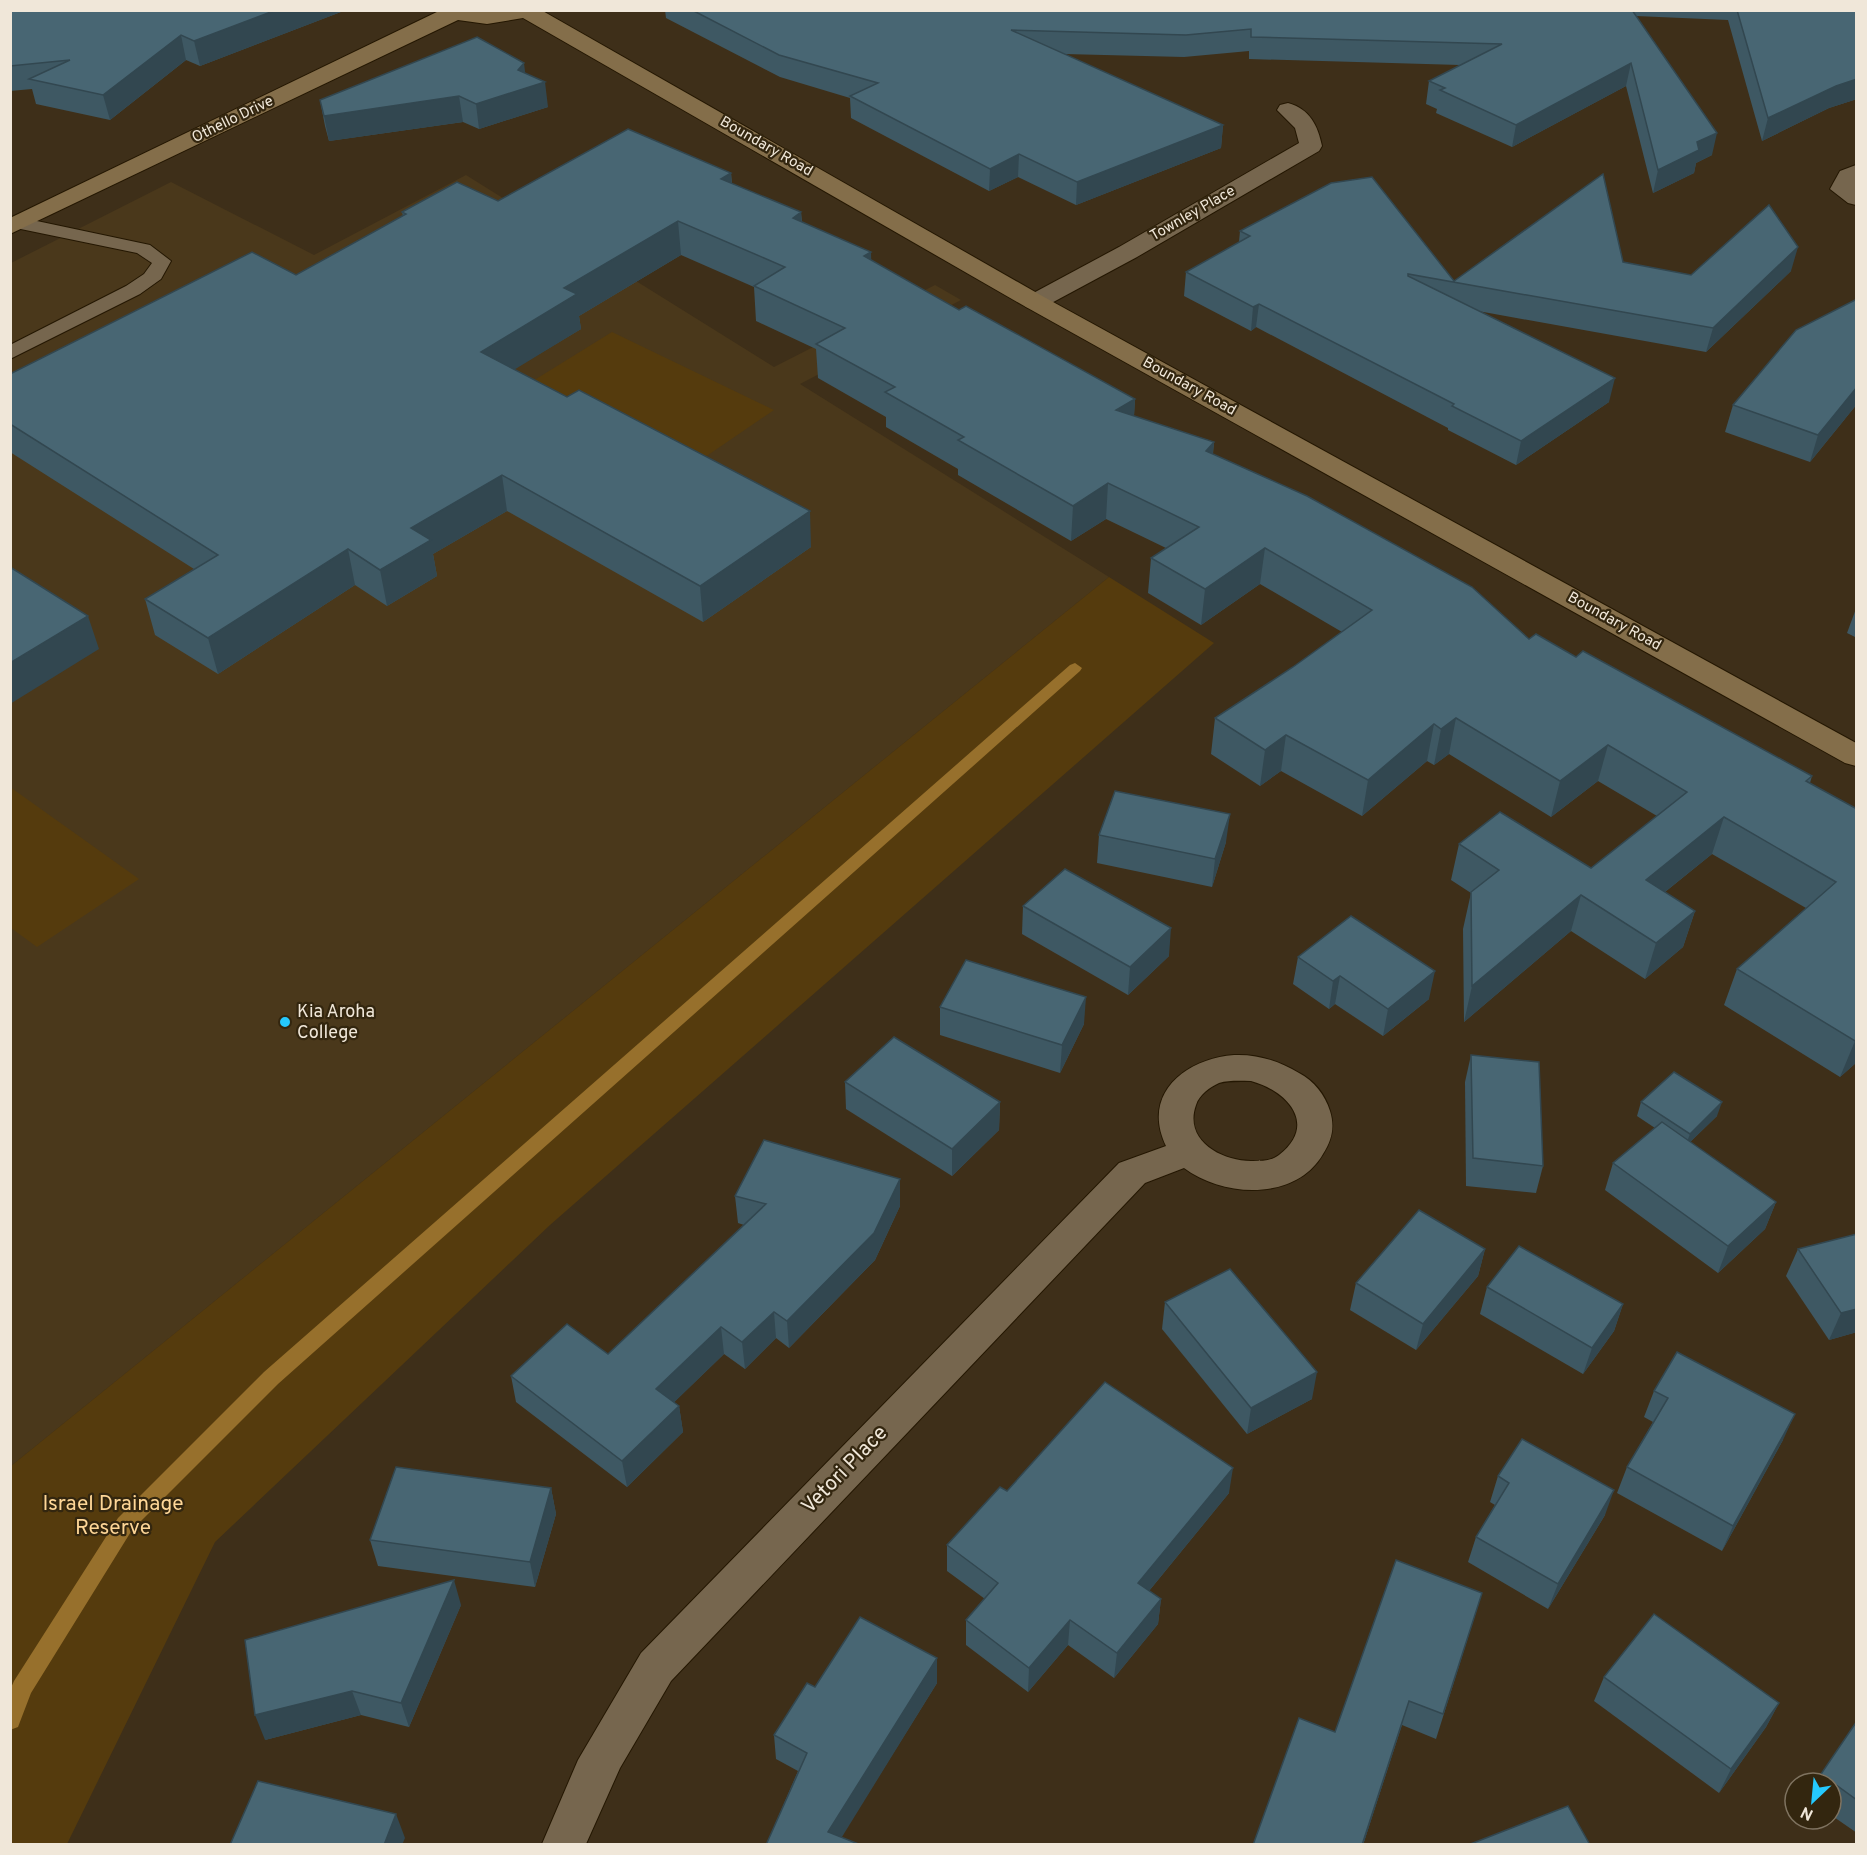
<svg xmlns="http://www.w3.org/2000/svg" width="1867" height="1855" viewBox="0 0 1867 1855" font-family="Overpass,sans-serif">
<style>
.built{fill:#4a381b}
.green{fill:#553b0d}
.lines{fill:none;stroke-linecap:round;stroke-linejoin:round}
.stream{fill:#97702c;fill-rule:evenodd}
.lane-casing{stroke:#241702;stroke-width:2}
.street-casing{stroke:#241702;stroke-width:2}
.secondary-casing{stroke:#241702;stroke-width:2}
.lane{fill:#76664e;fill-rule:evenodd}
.street{fill:#76664e;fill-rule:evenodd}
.secondary{fill:#846e4a;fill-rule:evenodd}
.wall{fill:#3e5863}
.shaded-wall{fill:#324750}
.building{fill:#486673;stroke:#324750;stroke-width:1.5}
.poi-dot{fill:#25c9fe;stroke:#33260f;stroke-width:2}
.labels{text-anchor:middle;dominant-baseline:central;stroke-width:4.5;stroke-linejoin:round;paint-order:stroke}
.far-street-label{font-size:15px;fill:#f0e7d9;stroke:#33260f}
.poi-label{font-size:18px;fill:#f0e7d9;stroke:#33260f;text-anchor:start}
.near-street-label{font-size:21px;fill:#f0e7d9;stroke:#33260f}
.near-park-label{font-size:21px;fill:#fed697;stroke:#33260f}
</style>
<rect width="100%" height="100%" fill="#3e2f19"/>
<!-- built -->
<polygon class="built" points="466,175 774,367 935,285 961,300 800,384 1109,577 11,1466 11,263 171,182 314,255"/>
<!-- green -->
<g class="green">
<polygon points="612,332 774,410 692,466 528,384"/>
<polygon points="1109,577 1214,643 550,1225 215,1542 67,1844 11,1844 11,1466"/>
<polygon points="10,787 139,879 37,947 11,928"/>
</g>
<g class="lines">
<!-- stream -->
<polygon class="stream" points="1075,663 1082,668 1080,671 278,1384 132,1530 31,1693 18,1727 10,1730 10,1690 14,1681 118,1518 264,1372 1070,665"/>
<defs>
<polygon id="lane" points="18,217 150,245 171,261 161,279 140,294 10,359 10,345 126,286 144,274 152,263 137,253 11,227 10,220"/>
<g id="street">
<path d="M1288,103C1310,109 1318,126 1322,146L1319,151L1137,257L1044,307L1035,309L1026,307L1023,302L1026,297L1119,247L1299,143L1295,128L1277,110L1280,105Z"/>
<polygon points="1856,165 1856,205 1848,203 1830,189 1840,171"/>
<path d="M1234,1055C1258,1054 1279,1061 1299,1073C1314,1081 1325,1095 1330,1111C1335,1127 1332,1140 1323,1154C1296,1201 1224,1198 1184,1168L1145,1183L671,1681L620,1768L586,1844H542L578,1760L641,1653L1119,1163L1166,1146C1141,1094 1185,1059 1234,1055ZM1251,1081C1288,1091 1318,1125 1279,1155C1271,1161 1263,1161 1253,1161C1223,1162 1183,1141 1196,1105C1199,1095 1210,1087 1219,1083C1229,1080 1241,1081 1251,1081Z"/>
</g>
<polygon id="secondary" points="441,10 541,10 1044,297 1856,743 1856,766 1845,763 1026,307 523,18 487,24 458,20 10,234 10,218"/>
</defs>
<!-- lane casing -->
<use href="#lane" class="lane-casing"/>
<!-- street casing -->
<use href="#street" class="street-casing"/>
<!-- secondary casing -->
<use href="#secondary" class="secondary-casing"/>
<!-- lane -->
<use href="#lane" class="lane"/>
<!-- street -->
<use href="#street" class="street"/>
<!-- secondary -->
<use href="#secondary" class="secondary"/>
</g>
<!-- wall -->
<g class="wall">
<polygon points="10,10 346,10 200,66 186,60 110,120 36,104 32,89 10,91"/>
<polygon points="665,10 1857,10 1857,99 1829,108 1762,141 1728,20 1636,16 1712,155 1696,163 1694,173 1653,193 1626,86 1512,147 1436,113 1437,109 1426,104 1429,81 1460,65 1249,59 1249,51 1184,57 1064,54 1223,125 1221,148 1076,205 1018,177 989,191 851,118 850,98 780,77 666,18"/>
<polygon points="525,74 548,107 479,129 463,122 329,141 325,126 320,100"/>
<polygon points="731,173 732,184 801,212 802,222 871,252 871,260 959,310 1135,399 1134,416 1214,442 1213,454 1529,639 1576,657 1812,776 1810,783 1857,809 1857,1062 1840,1077 1724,1005 1737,969 1806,908 1712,854 1665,892 1695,911 1683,947 1645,979 1571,931 1464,1022 1463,929 1471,893 1451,880 1459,844 1591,868 1657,816 1598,781 1551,817 1449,754 1434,765 1427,761 1362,816 1281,771 1260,786 1211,754 1215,718 1293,667 1342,632 1260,584 1201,625 1148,593 1151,558 1166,548 1106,519 1071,541 958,475 958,469 886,427 886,417 818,378 816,349 756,321 754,287 681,255 579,316 581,329 514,369 811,547 703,622 507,511 433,554 437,576 387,606 355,585 218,674 155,635 145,599 194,569 10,452 10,374 296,275 403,216 402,212"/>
<polygon points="1240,231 1454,281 1623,262 1691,275 1791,271 1706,352 1478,311 1609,402 1516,465 1448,430 1448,428 1256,327 1251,331 1184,296 1186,272 1239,242"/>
<polygon points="1857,299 1857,404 1810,462 1725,432 1733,405"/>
<polygon points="1857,606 1857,638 1847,633"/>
<polygon points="1099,835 1226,842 1212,887 1097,863"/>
<polygon points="1023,906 1169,956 1128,995 1022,934"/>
<polygon points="1298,957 1429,999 1383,1036 1335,1004 1329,1009 1293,984"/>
<polygon points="940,1007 1084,1024 1060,1073 940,1035"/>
<polygon points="1471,1055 1543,1166 1536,1193 1466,1186 1465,1082"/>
<polygon points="845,1082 1000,1102 999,1130 952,1176 846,1109"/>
<polygon points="1641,1102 1717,1116 1690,1142 1776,1202 1765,1229 1718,1273 1605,1190 1613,1163 1655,1128 1637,1116"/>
<polygon points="735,1196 900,1206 875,1260 789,1348 776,1338 745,1369 724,1354 674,1402 679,1406 683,1432 627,1487 516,1402 511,1376 608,1354 744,1225 738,1223"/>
<polygon points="1485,1249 1478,1276 1416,1350 1350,1310 1356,1283"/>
<polygon points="1798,1249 1857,1332 1829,1340 1786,1276"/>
<polygon points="1487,1287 1623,1304 1614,1331 1583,1374 1480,1314"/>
<polygon points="1165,1302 1312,1399 1247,1434 1162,1329"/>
<polygon points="1654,1391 1783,1440 1722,1551 1617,1493 1627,1467 1653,1422 1644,1417"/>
<polygon points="1498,1476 1605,1515 1548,1609 1468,1562 1476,1537 1495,1505 1490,1502"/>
<polygon points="551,1488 556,1514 535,1587 378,1566 370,1540"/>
<polygon points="1007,1491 1229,1493 1149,1591 1161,1599 1158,1624 1114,1678 1068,1645 1028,1692 966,1645 966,1620 985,1599 947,1571 947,1545"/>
<polygon points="1482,1593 1436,1739 1402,1725 1363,1845 1253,1845 1335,1732"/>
<polygon points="461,1605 409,1727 361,1715 265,1740"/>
<polygon points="937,1658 937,1683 841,1837 766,1845 798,1771 776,1759 774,1735 815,1687"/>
<polygon points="1604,1677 1779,1703 1766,1727 1719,1793 1594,1701"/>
<polygon points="1857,1721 1857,1833 1831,1815 1831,1783 1815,1783"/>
</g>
<!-- shaded-wall -->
<g class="shaded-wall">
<polygon points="276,10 346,10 200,66 194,41"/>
<polygon points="181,35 186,60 110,120 103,95"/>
<polygon points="524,63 527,88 545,82 548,107 479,129 476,104 518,70"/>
<polygon points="1631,63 1626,86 1512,147 1516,125"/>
<polygon points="1857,79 1857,99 1829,108 1762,141 1768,118 1836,86"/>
<polygon points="459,96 463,122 329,141 324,116"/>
<polygon points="1223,125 1221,148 1076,205 1077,182"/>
<polygon points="1717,133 1712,155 1696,163 1694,173 1653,193 1658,170 1697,142"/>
<polygon points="1019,154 1018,177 989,191 990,169"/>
<polygon points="731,173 733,206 721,179"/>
<polygon points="801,212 803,246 793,218"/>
<polygon points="678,221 681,255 579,316 581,329 486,387 481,352 564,288"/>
<polygon points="1798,247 1791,271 1706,352 1713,328"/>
<polygon points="871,252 872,286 864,256"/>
<polygon points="1259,304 1256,327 1251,331 1253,307"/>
<polygon points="1615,378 1609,402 1516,465 1521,441"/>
<polygon points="1857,387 1857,404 1810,462 1818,435"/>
<polygon points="1135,399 1133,434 1116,410"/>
<polygon points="1214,442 1210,477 1206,451"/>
<polygon points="502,475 507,511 433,554 437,576 387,606 380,570 411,528"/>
<polygon points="1108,483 1106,519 1071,541 1073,506"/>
<polygon points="810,511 811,547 703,622 700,586"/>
<polygon points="1265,548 1260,584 1201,625 1205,589"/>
<polygon points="348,549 355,585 218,674 208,638"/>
<polygon points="88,616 99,649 10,704 10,663"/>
<polygon points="1456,718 1449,754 1434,765 1441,729"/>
<polygon points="1434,724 1427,761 1362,816 1368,780"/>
<polygon points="1286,735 1281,771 1260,786 1265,750"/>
<polygon points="1608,745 1598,781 1551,817 1560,781"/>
<polygon points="1230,814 1226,842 1212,887 1215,859"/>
<polygon points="1724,817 1712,854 1635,916 1646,880"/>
<polygon points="1581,895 1571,931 1464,1022 1472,986"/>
<polygon points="1695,911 1683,947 1645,979 1656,943"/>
<polygon points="1171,928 1169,956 1128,995 1130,967"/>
<polygon points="1435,971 1429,999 1383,1036 1388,1009"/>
<polygon points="1340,976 1335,1004 1329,1009 1333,981"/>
<polygon points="1086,997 1084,1024 1060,1073 1062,1045"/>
<polygon points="1857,1040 1857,1062 1840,1077 1855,1041"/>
<polygon points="1000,1102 999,1130 952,1176 952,1149"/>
<polygon points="1722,1102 1717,1116 1685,1147 1690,1134"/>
<polygon points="900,1179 900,1206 875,1260 789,1348 787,1321"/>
<polygon points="1776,1202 1765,1229 1718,1273 1728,1246"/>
<polygon points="1485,1249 1478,1276 1416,1350 1423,1324"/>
<polygon points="1623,1304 1614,1331 1583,1374 1592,1348"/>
<polygon points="1857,1309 1857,1332 1829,1340 1841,1313"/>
<polygon points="774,1312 776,1338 745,1369 742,1342"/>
<polygon points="721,1327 724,1354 660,1416 656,1389"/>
<polygon points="1317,1372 1312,1399 1247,1434 1251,1408"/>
<polygon points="679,1406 683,1432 627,1487 622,1461"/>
<polygon points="1795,1414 1783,1440 1722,1551 1733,1526"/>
<polygon points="1233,1468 1229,1493 1135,1608 1138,1583"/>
<polygon points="551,1488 556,1514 535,1587 530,1562"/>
<polygon points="1614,1490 1605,1515 1548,1609 1558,1584"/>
<polygon points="454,1580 461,1605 409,1727 401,1703"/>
<polygon points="1161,1599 1158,1624 1114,1678 1117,1653"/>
<polygon points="1070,1620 1068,1645 1028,1692 1029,1668"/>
<polygon points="937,1658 937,1683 837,1845 828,1832"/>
<polygon points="352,1691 361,1715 265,1740 255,1715"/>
<polygon points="1409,1701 1363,1845 1362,1845"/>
<polygon points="1779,1703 1766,1727 1719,1793 1731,1769"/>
<polygon points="396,1814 405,1838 402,1845 384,1845"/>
</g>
<!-- building -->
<g class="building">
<polygon points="10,10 276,10 194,41 181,35 103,95 29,79 70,60 10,66"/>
<polygon points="692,10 1632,10 1717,133 1697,142 1699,150 1658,170 1631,63 1516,125 1440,90 1445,88 1429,81 1502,44 1251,37 1251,29 1186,35 1011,30 1223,125 1077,182 1019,154 990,169 850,96 878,83 779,55"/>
<polygon points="1737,10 1857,10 1857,79 1836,86 1768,118"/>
<polygon points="477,37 524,63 518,70 545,82 476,104 459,96 324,116 320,100"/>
<polygon points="628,129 731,173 721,179 801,212 793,218 871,252 864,256 959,310 966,306 1135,399 1116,410 1214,442 1206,451 1307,496 1472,587 1529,639 1536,634 1576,657 1583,651 1812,776 1806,781 1857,809 1857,1040 1855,1041 1737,969 1836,882 1724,817 1646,880 1695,911 1656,943 1581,895 1472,986 1471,892 1499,870 1459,844 1500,812 1591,868 1687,792 1608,745 1560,781 1456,718 1441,729 1434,724 1368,780 1286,735 1265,750 1215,718 1293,667 1372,610 1265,548 1205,589 1151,558 1199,527 1108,483 1073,506 958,440 964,437 885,392 895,387 816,344 845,328 754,286 785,267 678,221 564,288 577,294 481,352 567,397 579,390 810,511 700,586 502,475 411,528 431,540 380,570 348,549 208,638 145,599 218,555 10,424 10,374 252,252 296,275 406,214 402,212 457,182 498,201"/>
<polygon points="1603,174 1623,262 1691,275 1769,205 1798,247 1713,328 1408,274 1408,276 1615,378 1521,441 1452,406 1454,404 1259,304 1253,307 1186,272 1250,236 1240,231 1331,183 1372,177 1454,281"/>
<polygon points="1857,299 1857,387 1818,435 1733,405 1796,330"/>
<polygon points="10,567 88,616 10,663"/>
<polygon points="1115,791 1230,814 1215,859 1099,835"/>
<polygon points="1065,869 1171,928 1130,967 1023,906"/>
<polygon points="1351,916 1435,971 1388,1009 1340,976 1333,981 1298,957"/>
<polygon points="966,960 1086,997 1062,1045 940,1007"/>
<polygon points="894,1037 1000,1102 952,1149 845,1082"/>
<polygon points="1471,1055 1539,1062 1543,1166 1473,1158"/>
<polygon points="1674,1072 1722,1102 1690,1134 1641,1102"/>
<polygon points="1662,1122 1776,1202 1728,1246 1613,1163"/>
<polygon points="764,1140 900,1179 874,1233 787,1321 774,1312 742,1342 721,1327 656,1389 679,1406 622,1461 511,1376 567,1324 608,1354 766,1204 735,1196"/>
<polygon points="1419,1210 1485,1249 1423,1324 1356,1283"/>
<polygon points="1857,1234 1857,1309 1841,1313 1798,1249"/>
<polygon points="1519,1246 1623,1304 1592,1348 1487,1287"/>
<polygon points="1230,1269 1317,1372 1251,1408 1165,1302"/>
<polygon points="1677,1352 1795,1414 1733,1526 1627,1467 1668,1398 1654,1391"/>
<polygon points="1105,1382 1233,1468 1138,1583 1161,1599 1117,1653 1070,1620 1029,1668 966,1620 998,1583 947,1545 1000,1487 1007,1491"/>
<polygon points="1522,1439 1614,1490 1558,1584 1476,1537 1509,1483 1498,1476"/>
<polygon points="396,1467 551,1488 530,1562 370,1540"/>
<polygon points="1396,1560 1482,1593 1443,1714 1409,1701 1362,1845 1253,1845 1299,1718 1335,1732"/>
<polygon points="454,1580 401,1703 352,1691 255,1715 245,1640"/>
<polygon points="1654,1614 1779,1703 1731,1769 1604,1677"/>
<polygon points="860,1617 937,1658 828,1832 861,1845 766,1845 807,1753 774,1735 807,1683 815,1687"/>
<polygon points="1857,1721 1857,1800 1821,1774"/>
<polygon points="258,1781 396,1814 384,1845 230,1845"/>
<polygon points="1568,1806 1590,1845 1468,1845"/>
</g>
<!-- markers -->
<circle class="poi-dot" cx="285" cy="1022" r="6"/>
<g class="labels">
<!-- far-street labels -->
<g class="far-street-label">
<text transform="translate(233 120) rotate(-26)">Othello Drive</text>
<text transform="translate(766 147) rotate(30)">Boundary Road</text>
<text transform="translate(1193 214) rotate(-30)">Townley Place</text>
<text transform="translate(1189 387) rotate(29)">Boundary Road</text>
<text transform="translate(1614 622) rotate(29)">Boundary Road</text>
</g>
<!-- poi labels -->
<g class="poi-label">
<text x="297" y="1012">Kia Aroha<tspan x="297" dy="21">College</tspan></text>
</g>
<!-- near-street labels -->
<g class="near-street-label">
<text transform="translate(845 1470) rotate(-46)">Vetori Place</text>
</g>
<!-- near-park labels -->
<g class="near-park-label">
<text x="113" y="1504">Israel Drainage<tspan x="113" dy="24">Reserve</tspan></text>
</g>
</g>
<!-- border -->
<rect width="1867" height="1855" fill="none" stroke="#f0e7d9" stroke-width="24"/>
<!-- north arrow -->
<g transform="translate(1813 1801) rotate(206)"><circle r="28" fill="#33260f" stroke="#7f7360" stroke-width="1.5"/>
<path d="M0-4.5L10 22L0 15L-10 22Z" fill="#25c9fe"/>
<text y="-9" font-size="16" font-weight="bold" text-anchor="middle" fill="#f0e7d9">N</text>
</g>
</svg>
